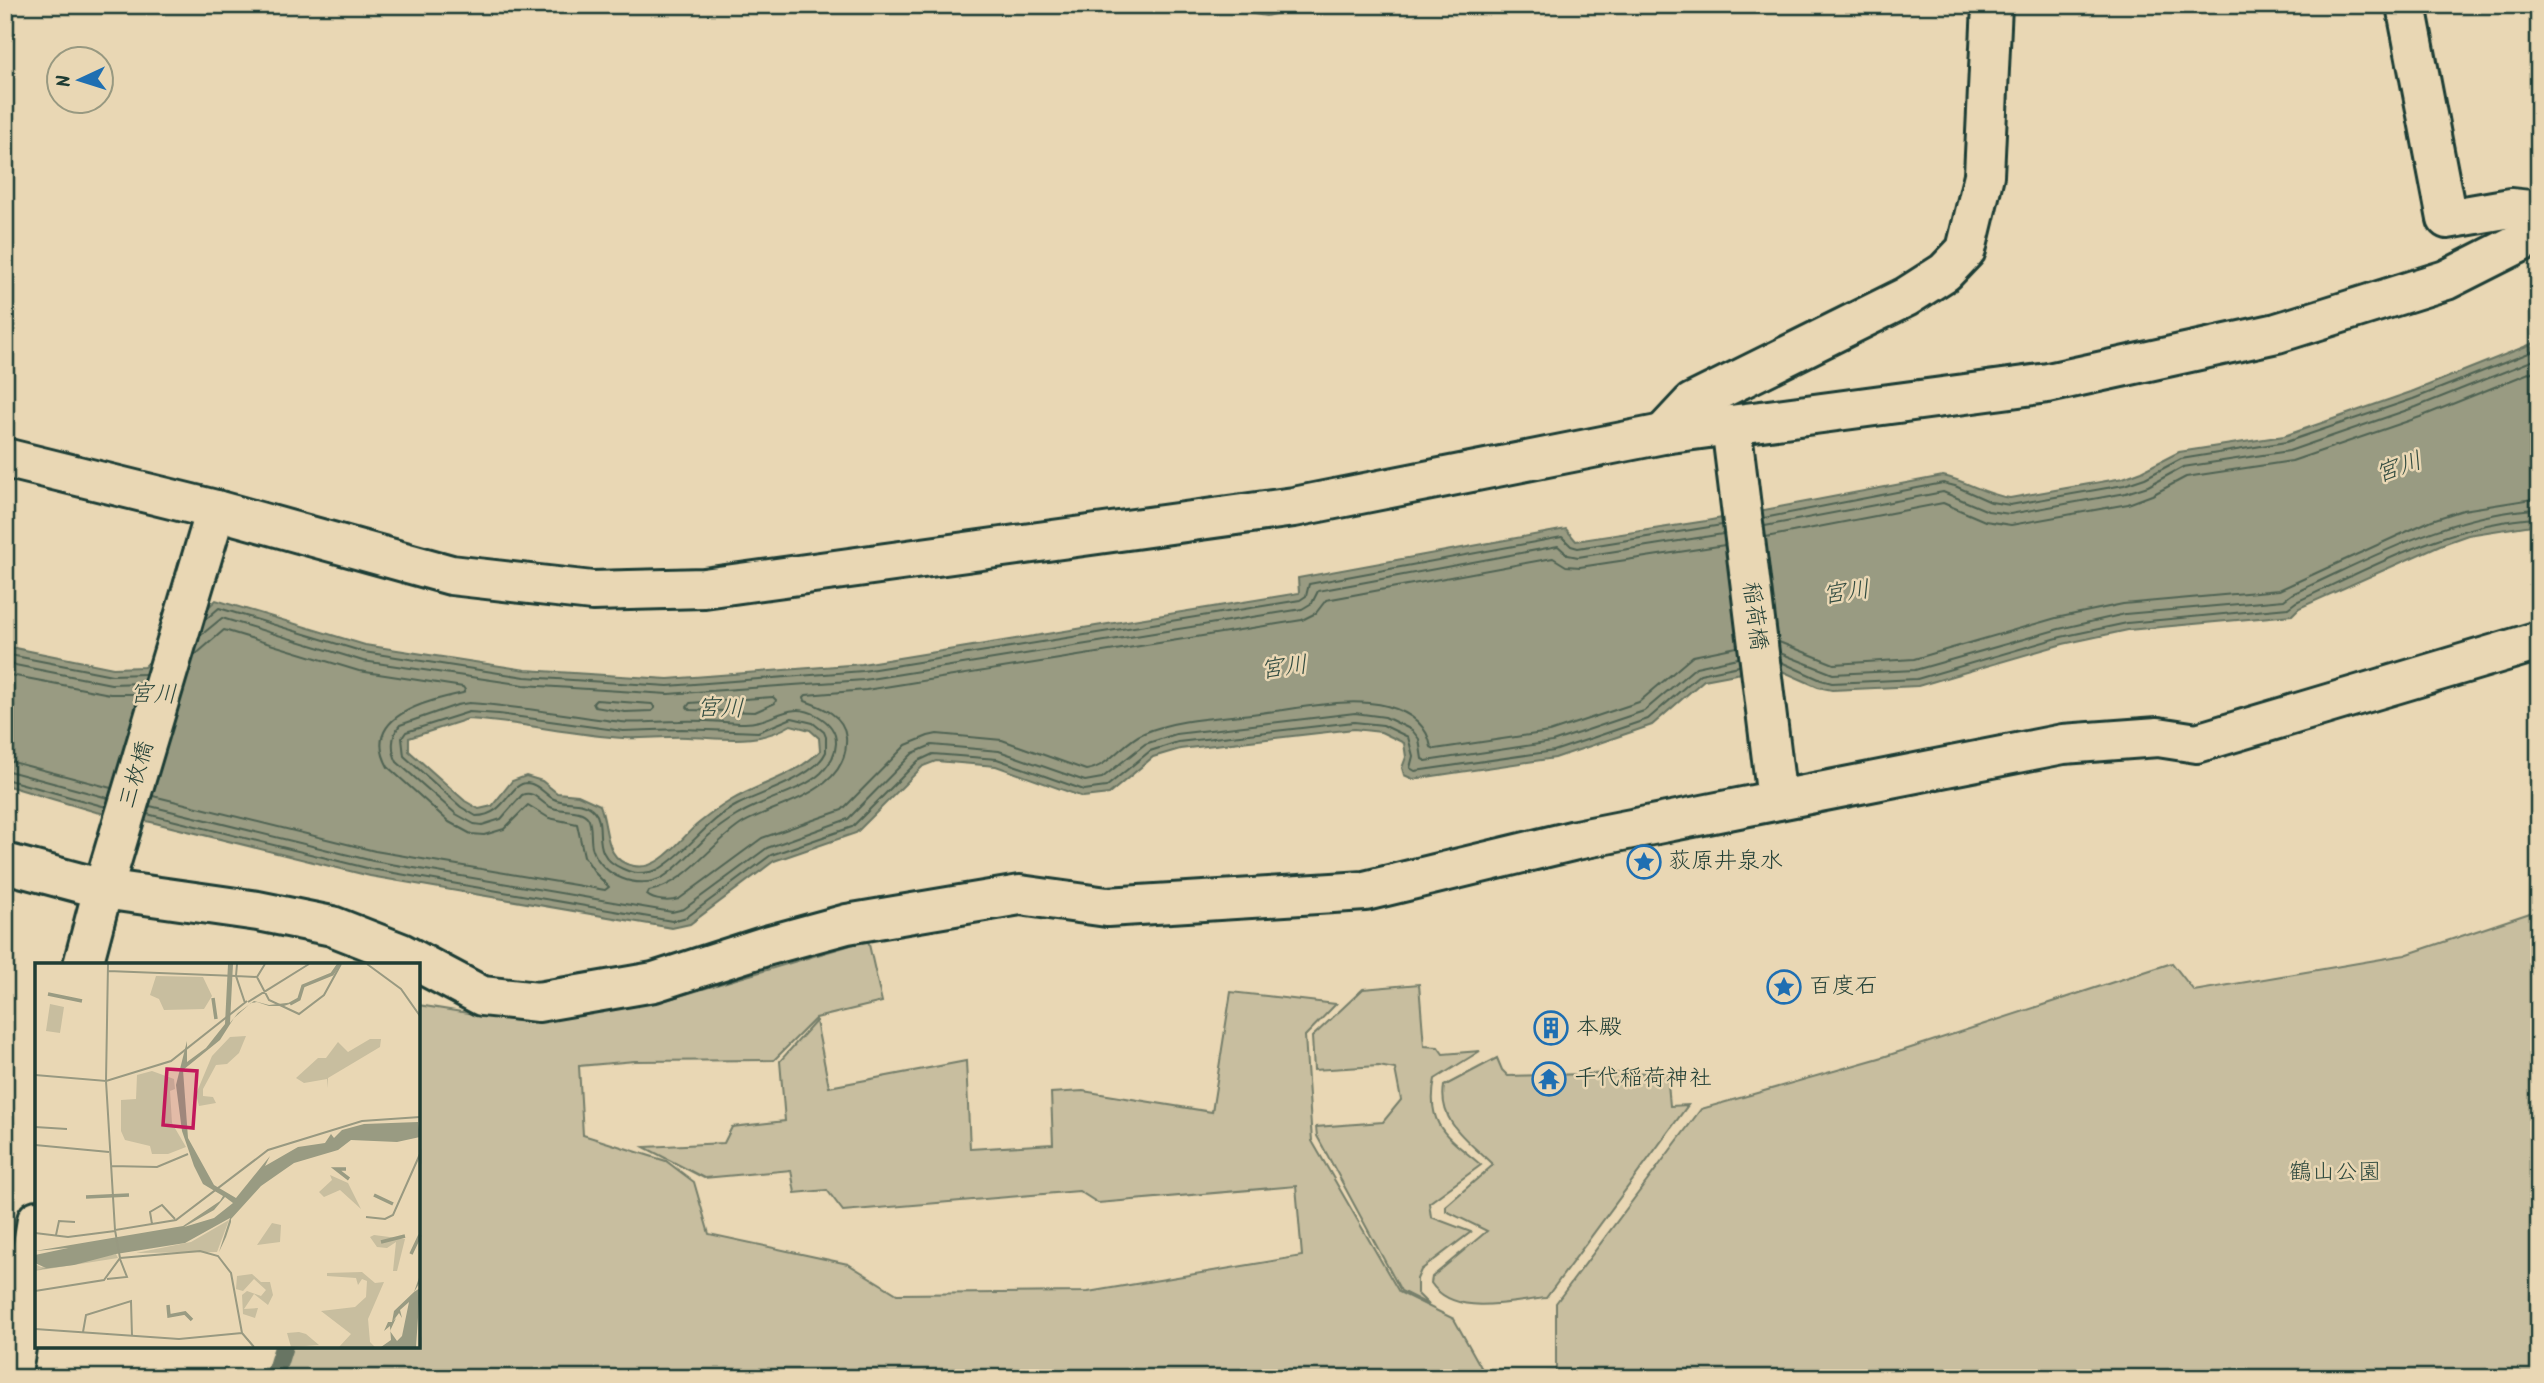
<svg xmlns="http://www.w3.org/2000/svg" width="2544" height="1383" viewBox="0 0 2544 1383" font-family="Kalam,'Klee One',sans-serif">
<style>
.green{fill:#c8be9f;stroke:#747e6a;stroke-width:2}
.water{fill:#999b82;stroke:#687563;stroke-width:2;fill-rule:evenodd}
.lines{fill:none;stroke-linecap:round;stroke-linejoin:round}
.shore{stroke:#506353;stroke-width:2}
.stream{stroke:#687563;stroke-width:18}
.minor-casing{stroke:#1f3d34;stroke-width:44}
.minor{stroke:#e9d7b4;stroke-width:38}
.labels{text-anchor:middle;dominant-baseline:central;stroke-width:5;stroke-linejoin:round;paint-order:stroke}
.street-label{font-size:23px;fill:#1f3d34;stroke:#e9d7b4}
.poi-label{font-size:23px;fill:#1f3d34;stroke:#e9d7b4;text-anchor:start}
.park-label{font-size:23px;fill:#304a3f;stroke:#e9d7b4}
.water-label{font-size:24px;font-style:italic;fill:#314b40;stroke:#e9d7b4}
.inset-river{fill:none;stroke:#999b82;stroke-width:3.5}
.inset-road{fill:none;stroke:#989981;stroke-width:2}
.view{fill:#c2185b;fill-opacity:0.15;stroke:#c2185b;stroke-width:3.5}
.inset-edge{fill:none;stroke:#1f3d34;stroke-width:3.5}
</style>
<rect width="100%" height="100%" fill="#e9d7b4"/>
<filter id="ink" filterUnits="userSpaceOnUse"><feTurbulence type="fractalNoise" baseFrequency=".0143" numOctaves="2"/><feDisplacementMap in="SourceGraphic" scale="14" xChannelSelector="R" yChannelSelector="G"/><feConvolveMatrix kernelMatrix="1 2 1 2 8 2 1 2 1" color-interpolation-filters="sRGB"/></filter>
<g filter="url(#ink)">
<!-- green -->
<g class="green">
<polygon points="1198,5 1315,5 1266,16"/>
<polygon points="2539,910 2539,1378 1491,1378 1556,1372 1556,1303 1701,1109 1883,1057 2172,963 2194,991 2405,955"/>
<polygon points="868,940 882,1002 816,1018 774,1060 635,1061 579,1066 583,1135 666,1161 694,1182 709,1234 848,1264 897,1294 1088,1292 1302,1256 1296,1186 1098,1203 1079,1191 843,1211 827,1190 795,1193 791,1170 704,1178 644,1147 724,1143 732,1127 785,1121 780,1061 816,1021 829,1087 966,1061 970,1149 1053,1144 1051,1093 1083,1091 1212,1112 1231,992 1336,1004 1305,1036 1312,1141 1399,1292 1454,1319 1487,1378 265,1378 275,1346 418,1346 418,1005 530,1023 659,1002"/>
<path d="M1419,984L1424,1046L1438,1047L1443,1054L1480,1051L1435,1079C1425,1126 1448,1137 1481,1165L1429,1203L1431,1217L1471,1232L1421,1270L1417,1279V1293L1429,1305L1401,1291L1317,1136L1316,1127L1383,1122L1401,1100L1395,1069L1379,1066L1314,1070L1312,1037L1363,989Z"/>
<path d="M1497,1058L1502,1070L1508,1076L1667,1072L1670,1106L1688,1105L1546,1298C1512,1301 1454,1318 1431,1283L1432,1277L1487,1231L1446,1211V1206L1493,1165C1469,1141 1438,1123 1444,1086Z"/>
</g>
<!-- water -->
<path class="water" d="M2539,341V524L2468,535L2440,545L2299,608L2292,615L2128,630L2063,644L1918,686L1832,690L1818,687L1773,667L1704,680L1652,725L1555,758L1413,779L1404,775L1402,768L1406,757L1404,743L1381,732L1354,729L1180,749L1153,757L1109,794L1083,797L996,766L936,761L923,766L856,833L774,861L690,924L672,928L370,876L151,822L96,812L5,785V646L113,668L144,667L216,600L365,645L526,670L668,679L862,664L1299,593L1298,578L1566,529L1576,541L1706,521L1943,476C1967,481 1986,495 2010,498L2123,478L2142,471L2179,452L2284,436L2411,392ZM468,719C520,722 571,735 623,738C644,739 666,736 687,737C724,738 758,745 791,725L810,730L819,738L820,751C795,776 760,783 730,801C720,807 709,815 699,823C681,837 661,871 634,866C603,861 609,828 600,805L578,795L557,793L542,781L526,776L512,781L492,806L479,809L465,801L409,751V738Z"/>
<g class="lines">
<!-- shore -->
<g class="shore">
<polyline points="1764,518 1943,483 1955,486 1991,502 2010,505 2124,485 2145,478 2181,459 2286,442 2413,399 2539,349"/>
<polyline points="1765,526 1943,492 1988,511 2010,514 2126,493 2148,486 2183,467 2289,451 2416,407 2539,358"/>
<polyline points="1766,537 1943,503 1985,521 2011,525 2128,504 2152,495 2186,477 2292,461 2420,417 2539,369"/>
<path d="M1725,545L1580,567L1566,566L1553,558L1326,600L1316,613L1302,620L866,690L806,695L804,697L805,701C822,707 844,715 846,737C850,792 780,802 743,823C711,843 687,884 649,891L647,895C654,901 669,902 679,899L762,838L842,810L906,745L928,736L937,734L1002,740L1086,770C1110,767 1122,742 1144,733C1179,718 1222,718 1259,713C1300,709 1347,696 1387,706C1409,712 1427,724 1431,747L1435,749L1549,732L1639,702L1693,656L1737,647"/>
<polyline points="205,620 219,608 364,652 525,677 668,686 863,671 1300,600 1306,596 1309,584 1562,537 1571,546 1578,548 1722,525"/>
<polyline points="200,636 222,618 363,661 524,685 668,694 864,680 1302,609 1312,603 1318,591 1558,546 1568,555 1578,557 1723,534"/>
<polyline points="1779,642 1834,664 1914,659 2056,618 2123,604 2279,590 2432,520 2463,510 2539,498"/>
<path d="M1780,653L1833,674L1915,670L2059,629L2125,614L2284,600L2292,594C2371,558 2450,513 2539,509"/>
<polyline points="5,654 112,675 145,674"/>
<path d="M1781,662L1821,680L1832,683L1917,679L2061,637L2127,623L2288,608L2296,602C2374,566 2451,522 2539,518"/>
<polyline points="5,663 111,684 143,683"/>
<polyline points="5,674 110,694 139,694"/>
<polygon points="773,697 776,700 775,703 755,712 690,710 687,707 690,703"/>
<polygon points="596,700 652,704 655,708 652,711 625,712 595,707 593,703"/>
<path d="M469,703C520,706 570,716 621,722C640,724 660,721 679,721C701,720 722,722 743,723C773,724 788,699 818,716C844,731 839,755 821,773C801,792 760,800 736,816C726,822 715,830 706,838C692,851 679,867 663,877C638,891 602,876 593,850C589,841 593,826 588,818C581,808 564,812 553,808C541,805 535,789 522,795L501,819L482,825L474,824L456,814L397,762C391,751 391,735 400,725L457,705Z"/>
<path d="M469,712L499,714L623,731L682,729L758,732L792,718L813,723L824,732L826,737V752C814,778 762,792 737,805C706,821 688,852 659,869C653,872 644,873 638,873C632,873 628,871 623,869C587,854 608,826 594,811C584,799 566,805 554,799C545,795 539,784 527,783C509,783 506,816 476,816L461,807L404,756L402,738L406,732Z"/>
<polyline points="5,760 111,788"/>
<polyline points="5,770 108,798"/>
<polyline points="5,779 106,807"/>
<path d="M153,796L375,851L605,890L609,887L596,874L584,856L577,824L549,818L528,805L504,829L484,835L471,834L449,822L388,767C360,716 427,701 463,693L465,690L463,687L359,671L224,630L194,656"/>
<polyline points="150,806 373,861 672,912 684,909 767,848 848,819 913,753 932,745 999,751 1085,781 1102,778 1145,744 1176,734 1355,713 1385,717 1412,730 1419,739 1422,759 1426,761 1552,742 1644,711 1696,667 1738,658"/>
<polyline points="147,814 371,869 672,921 687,917 771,855 852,827 918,761 933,754 997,759 1084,790 1106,787 1150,751 1178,742 1354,722 1383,725 1408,737 1413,756 1410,768 1415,771 1554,751 1648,719 1700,674 1739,666"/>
</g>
<!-- stream -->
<polyline class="stream" points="274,1378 284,1346"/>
<defs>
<g id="minor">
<polyline points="2406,5 2447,219 2511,208 2539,211"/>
<polyline points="1731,425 1777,800"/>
<polyline points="1663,434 1692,403 1906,297 1945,272 1966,250 1984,175 1992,5"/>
<polyline points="5,458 216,510 451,575 592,591 704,588 1294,507 1663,434 2048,383 2277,333 2446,280 2539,233"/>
<polyline points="5,863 103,889 258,911 332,926 401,953 482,996 538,1002 654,982 766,946 847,924 1020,895 1107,907 1365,891 1576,840 2063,744 2158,737 2197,743 2539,641"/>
<polyline points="83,965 103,889 216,510"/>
<polyline points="11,1378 37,1220"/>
</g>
</defs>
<!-- minor casing -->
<use href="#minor" class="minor-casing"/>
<!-- minor -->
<use href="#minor" class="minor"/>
</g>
</g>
<!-- icons -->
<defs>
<symbol id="sight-ring" viewBox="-11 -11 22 22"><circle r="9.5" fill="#e9d7b4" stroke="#1f6fb2" stroke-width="1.5"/><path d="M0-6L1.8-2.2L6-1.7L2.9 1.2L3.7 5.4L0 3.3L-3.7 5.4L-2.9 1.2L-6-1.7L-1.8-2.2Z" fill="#1f6fb2"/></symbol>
<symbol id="building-ring" viewBox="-11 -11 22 22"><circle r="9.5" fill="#e9d7b4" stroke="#1f6fb2" stroke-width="1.5"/><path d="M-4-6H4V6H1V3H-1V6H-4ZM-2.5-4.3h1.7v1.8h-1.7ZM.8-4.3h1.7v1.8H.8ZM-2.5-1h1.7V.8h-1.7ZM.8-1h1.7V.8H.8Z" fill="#1f6fb2"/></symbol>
<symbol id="temple-ring" viewBox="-11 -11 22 22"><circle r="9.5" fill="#e9d7b4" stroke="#1f6fb2" stroke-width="1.5"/><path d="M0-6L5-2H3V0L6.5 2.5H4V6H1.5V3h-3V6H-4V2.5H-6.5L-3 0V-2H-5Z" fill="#1f6fb2"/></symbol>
</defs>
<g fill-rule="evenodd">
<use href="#sight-ring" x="1625" y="843" width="38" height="38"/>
<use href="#sight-ring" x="1765" y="968" width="38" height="38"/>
<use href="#building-ring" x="1532" y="1009" width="38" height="38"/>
<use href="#temple-ring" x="1530" y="1060" width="38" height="38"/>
</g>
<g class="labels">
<!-- street labels -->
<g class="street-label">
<text transform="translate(1754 616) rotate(83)">稲荷橋</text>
<text transform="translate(137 775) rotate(-73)">三枚橋</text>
</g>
<!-- poi labels -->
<g class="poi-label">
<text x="1668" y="862">荻原井泉水</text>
<text x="1809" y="987">百度石</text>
<text x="1576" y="1028">本殿</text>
<text x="1574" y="1079">千代稲荷神社</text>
</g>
<!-- park labels -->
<g class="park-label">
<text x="2335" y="1173">鶴山公園</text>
</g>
<!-- water labels -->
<g class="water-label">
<text transform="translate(2399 468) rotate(-19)">宮川</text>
<text transform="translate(1846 593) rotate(-8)">宮川</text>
<text transform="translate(1284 668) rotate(-7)">宮川</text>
<text transform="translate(153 695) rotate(1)">宮川</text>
<text transform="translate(720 709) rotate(1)">宮川</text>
</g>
</g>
<!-- overview -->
<g transform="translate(35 963)">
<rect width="385" height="385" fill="#e9d7b4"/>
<path d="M121,13L168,14L177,33L169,46L129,47L124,36L115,32ZM15,41L29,44L25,70L11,68ZM211,73L204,90L192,101L181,102L168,126V133L178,134L181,140L164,143L161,131L177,93L195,74ZM335,76H346L345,84L293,115V125L292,116L269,120L261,115L283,95H291L303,79L313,89ZM117,108L139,116L140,126L135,128L137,160L151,184L133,191H117L115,183L90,177L86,168V137L101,136L102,112ZM295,212L313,220L326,246L305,227L289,234L284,229L297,217ZM194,257L182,289L101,290L156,279ZM237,260L246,262L245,279L222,282ZM339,272L370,276L362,308H358L361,279L352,285L342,284L335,274ZM81,291L83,295L0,308V301L6,304ZM327,309L340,320L349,319L333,356L335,379L340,384H304L316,371L286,348L320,344L331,334L332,318L327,316L323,322L321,315L292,313V310ZM217,311L226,319H235L238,332L233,342L219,331L209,346L223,345L220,355L208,351L207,332L212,328L226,333L231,327L219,316L208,328L201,326L202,313ZM264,369L271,371L284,382L256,384L252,370Z" fill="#c8be9f"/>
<path d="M193,1H198L195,60L203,50L219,38L234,42L260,39L249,43H234L222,39L216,40L199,55L185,77L148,107L153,175L179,222L201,235L235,193L230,203L263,184L290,180L296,171L299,175L307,167L329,161L383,159L385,174L362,179L316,177L303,187L259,200L226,223L196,256V259L191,274L184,289L195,255L150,280L81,291L39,302L0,307L11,305L0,300V292L33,285L0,288L148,263L185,238L188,233L168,221L159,203L147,168L141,122L152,78V99L171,85L190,61ZM190,234L198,240L179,255L149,264L179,247ZM385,312V319L379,329L385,325L381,384H346L356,377L355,363L349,368L353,359H357L359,348L379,329ZM374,339L367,373L362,378L355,368L361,355L358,358L364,350L367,355L365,347Z" fill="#999b82" fill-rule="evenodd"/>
<path class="inset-river" d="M13,31L47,38M178,35L181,56M255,41L264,36L268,23L297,11L304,1M311,206H301L314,216M339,232L358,241M51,234L94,232M346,279L370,273M376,291L385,272M133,342L134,353L150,350L157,357"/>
<path class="inset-road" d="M332,1L366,26L385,53M73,8L201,13L202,1M222,14L234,37L264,51L289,32L306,1M213,39L274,1M210,40L201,13L222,14L230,1M0,112L71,118L73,1M0,164L32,166M0,182L74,189M76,203L122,204L153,191M331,254L350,256L358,252L385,191M117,261L115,249L127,242L140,256M80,267L71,118L136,98L212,38M0,270L33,274L80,268M21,272L24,258L40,259M85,295L165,288L183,293L196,310L207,370L219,384M72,316L92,314L85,296M0,328L69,317L85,295L80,267L141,257L233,187L327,158L385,154M0,366L144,376L207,370M48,369L51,352L96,338L97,373"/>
<path class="view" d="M132,106L162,108L158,165L128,162Z"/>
<rect width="385" height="385" class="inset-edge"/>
</g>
<!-- margin -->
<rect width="2544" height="1383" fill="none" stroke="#e9d7b4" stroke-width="28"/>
<rect x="14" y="14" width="2516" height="1355" fill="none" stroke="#1f3d34" stroke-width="2.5" filter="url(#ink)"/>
<!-- north arrow -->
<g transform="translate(80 80) rotate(266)"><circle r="33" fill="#e9d7b4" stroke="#989981" stroke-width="2"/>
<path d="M0-5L12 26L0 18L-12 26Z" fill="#1f6fb2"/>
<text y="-10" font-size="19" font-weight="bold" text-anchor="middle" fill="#1f3d34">N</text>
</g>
</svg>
